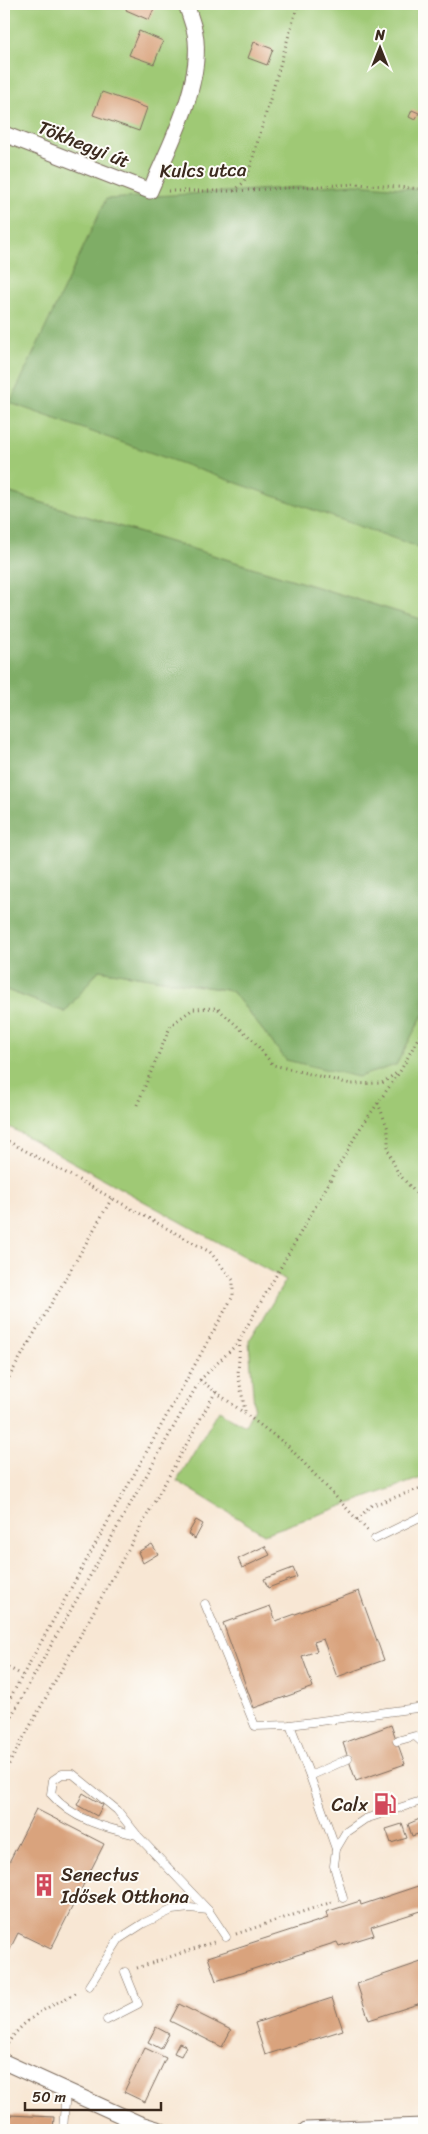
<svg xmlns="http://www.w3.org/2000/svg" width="428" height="2134" viewBox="0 0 428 2134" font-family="Sriracha,sans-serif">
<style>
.green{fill:#9fc975;stroke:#6d7a4a}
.forest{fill:#7fad66;stroke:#5d6c42}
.building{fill:#d9a37d}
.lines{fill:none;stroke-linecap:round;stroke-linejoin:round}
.lane-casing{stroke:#7d6c5e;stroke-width:9}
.street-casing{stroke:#7d6c5e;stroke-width:17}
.path{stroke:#7d6c5e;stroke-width:3;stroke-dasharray:1 4;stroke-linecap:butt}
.lane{stroke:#fff;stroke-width:8}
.street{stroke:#fff;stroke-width:15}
.labels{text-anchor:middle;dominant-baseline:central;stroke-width:4;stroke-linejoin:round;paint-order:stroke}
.street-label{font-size:19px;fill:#3b2a1e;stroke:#fdfcf7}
.poi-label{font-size:19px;fill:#3b2a1e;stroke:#fdfcf7;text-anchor:end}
</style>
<rect width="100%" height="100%" fill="#fdfcf7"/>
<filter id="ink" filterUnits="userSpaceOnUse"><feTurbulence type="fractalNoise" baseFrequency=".02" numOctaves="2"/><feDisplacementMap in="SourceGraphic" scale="10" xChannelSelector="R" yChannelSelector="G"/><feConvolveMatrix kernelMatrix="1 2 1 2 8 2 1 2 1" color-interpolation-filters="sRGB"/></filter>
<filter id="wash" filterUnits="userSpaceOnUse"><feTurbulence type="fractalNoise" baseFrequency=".0096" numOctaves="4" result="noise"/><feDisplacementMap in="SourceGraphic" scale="20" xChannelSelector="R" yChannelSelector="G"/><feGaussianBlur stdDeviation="1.12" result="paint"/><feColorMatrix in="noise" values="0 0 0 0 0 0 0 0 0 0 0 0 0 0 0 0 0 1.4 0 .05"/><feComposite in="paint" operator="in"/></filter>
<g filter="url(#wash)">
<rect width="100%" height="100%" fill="#f8e7d4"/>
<!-- green -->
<g class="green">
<polygon points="4,4 424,4 424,620 4,491"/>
<polygon points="99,970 232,991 286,1060 396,1065 424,1013 424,1477 264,1534 177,1481 219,1410 245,1425 254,1407 249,1341 286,1280 4,1124 4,989 65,1012"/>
</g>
<!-- forest -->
<g class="forest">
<polygon points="356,184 424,190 424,549 10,403 106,199"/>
<polygon points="4,491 424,620 424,1013 396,1065 358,1077 286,1060 232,991 99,970 65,1012 4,989"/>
</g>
<g id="blocks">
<!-- building -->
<g class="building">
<polygon points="128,4 156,4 149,20 126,10"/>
<polygon points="139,31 163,41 154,64 129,55"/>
<polygon points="254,42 273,49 267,65 248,58"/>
<polygon points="102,92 147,108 139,131 93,115"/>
<polygon points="412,110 419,113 415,120 409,117"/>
<polygon points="196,1520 203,1524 195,1539 188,1534"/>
<polygon points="152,1544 158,1554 143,1563 138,1552"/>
<polygon points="265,1546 270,1555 242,1568 238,1559"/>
<polygon points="293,1568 297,1577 268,1588 264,1579"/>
<polygon points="359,1591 384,1660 337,1677 323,1639 314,1642 317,1651 302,1656 313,1687 254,1708 223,1623 270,1606 276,1621"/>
<polygon points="391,1725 405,1764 356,1781 343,1743"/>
<polygon points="83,1793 103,1805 97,1816 77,1805"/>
<polygon points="36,1809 104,1844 51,1949 18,1933 4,1961 4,1872"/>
<polygon points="422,1818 424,1832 412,1836 408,1824"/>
<polygon points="402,1824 407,1838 391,1843 386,1829"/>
<polygon points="424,1884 424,1910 371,1927 374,1935 339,1946 337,1942 216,1981 208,1957 328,1918 326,1912 360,1901 361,1905"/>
<polygon points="424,1961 424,2002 369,2020 357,1984"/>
<polygon points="332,1998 343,2030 265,2055 255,2023"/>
<polygon points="179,2004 231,2030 222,2047 170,2021"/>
<polygon points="156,2027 169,2034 161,2049 148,2042"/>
<polygon points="179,2043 186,2046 181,2056 174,2053"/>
<polygon points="145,2048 166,2058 145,2102 124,2092"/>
<polygon points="9,2115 54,2117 53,2130 9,2130"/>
</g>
</g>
</g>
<g filter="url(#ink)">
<use href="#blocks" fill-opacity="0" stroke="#7d6c5e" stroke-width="1"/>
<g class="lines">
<defs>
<g id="lane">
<polyline points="375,1539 424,1515"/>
<polyline points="205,1604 255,1726 290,1725 424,1707"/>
<polyline points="290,1725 310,1776"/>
<polyline points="397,1741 415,1736 424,1744"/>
<path d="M137,1835C105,1828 73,1820 51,1794L53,1780L62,1774H73L117,1810L137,1835L208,1910"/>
<polyline points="336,1849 310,1776 348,1759"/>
<polyline points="343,1898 334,1866 336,1849 346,1832 365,1819 424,1800"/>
<polyline points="89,1986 119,1939 144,1923 172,1910 190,1908 208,1910 226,1937"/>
<polyline points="107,2020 138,2004 125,1972"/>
<polyline points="63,2130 66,2090"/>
</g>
<g id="street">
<path d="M4,134L150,191C169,146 204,83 195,33C193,24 189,13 186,4"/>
<polyline points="4,2062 140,2124 160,2130"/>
<polyline points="306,2130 424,2126"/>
</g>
</defs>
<!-- lane casing -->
<use href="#lane" class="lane-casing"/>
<!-- street casing -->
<use href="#street" class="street-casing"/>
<!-- path -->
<g class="path">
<polyline points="168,191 233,191 356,184 424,189"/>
<polyline points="234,191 243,183 249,171 298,4"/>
<polyline points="378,1103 388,1129 388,1150 398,1173 424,1202"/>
<polyline points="137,1105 171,1025 193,1009 217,1008 253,1040 273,1065 351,1084 382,1083 398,1072"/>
<polyline points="4,1139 210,1252 233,1280 233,1296 4,1709"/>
<polyline points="240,1341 238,1374 245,1411"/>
<polyline points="200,1380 287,1445 368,1531"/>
<polyline points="4,1386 112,1198"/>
<polyline points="357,1520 370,1506 424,1487"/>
<polyline points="4,1665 22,1675"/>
<polyline points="4,1729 200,1380 237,1344 359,1130 401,1070 424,1027"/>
<polyline points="4,1773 216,1391"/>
<polyline points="236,1934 332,1902"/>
<polyline points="137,1968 214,1942"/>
<path d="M5,2048C22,2018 49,2007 78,1992"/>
</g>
<!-- lane -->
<use href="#lane" class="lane"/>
<!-- street -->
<use href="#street" class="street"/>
</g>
</g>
<!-- icons -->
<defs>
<symbol id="fuel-bare" viewBox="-9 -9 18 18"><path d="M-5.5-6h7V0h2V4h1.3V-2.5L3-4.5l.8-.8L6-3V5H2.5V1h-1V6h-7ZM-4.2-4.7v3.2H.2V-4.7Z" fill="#d1495b" stroke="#fdfcf7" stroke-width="2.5" paint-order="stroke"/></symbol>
<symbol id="building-bare" viewBox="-9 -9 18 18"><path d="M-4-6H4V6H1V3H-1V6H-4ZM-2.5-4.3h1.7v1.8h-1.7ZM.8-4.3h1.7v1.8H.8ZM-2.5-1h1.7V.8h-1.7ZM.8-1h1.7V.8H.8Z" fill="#d1495b" stroke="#fdfcf7" stroke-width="2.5" paint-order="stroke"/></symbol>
</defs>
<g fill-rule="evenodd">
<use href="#fuel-bare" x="369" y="1788" width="32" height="32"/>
<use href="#building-bare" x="28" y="1869" width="32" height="32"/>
</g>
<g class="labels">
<!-- street labels -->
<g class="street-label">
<text transform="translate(84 144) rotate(22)">Tökhegyi út</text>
<text transform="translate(203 170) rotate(-1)">Kulcs utca</text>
</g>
<!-- poi labels -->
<g class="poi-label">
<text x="368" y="1804">Calx</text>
<text x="61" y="1874" text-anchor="start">Senectus<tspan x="61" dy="22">Idősek Otthona</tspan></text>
</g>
</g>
<!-- margin -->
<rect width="428" height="2134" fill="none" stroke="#fdfcf7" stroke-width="20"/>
<!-- north arrow -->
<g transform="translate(380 48)" stroke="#fdfcf7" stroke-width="4" paint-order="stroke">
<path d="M0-4L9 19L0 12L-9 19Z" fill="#3b2a1e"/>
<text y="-8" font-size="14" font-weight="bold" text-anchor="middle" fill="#3b2a1e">N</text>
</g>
<!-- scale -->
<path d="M25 2102v8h136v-8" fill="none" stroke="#3b2a1e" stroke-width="2.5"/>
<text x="32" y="2102" font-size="15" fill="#3b2a1e" stroke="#fdfcf7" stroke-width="4" paint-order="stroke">50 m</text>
</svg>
